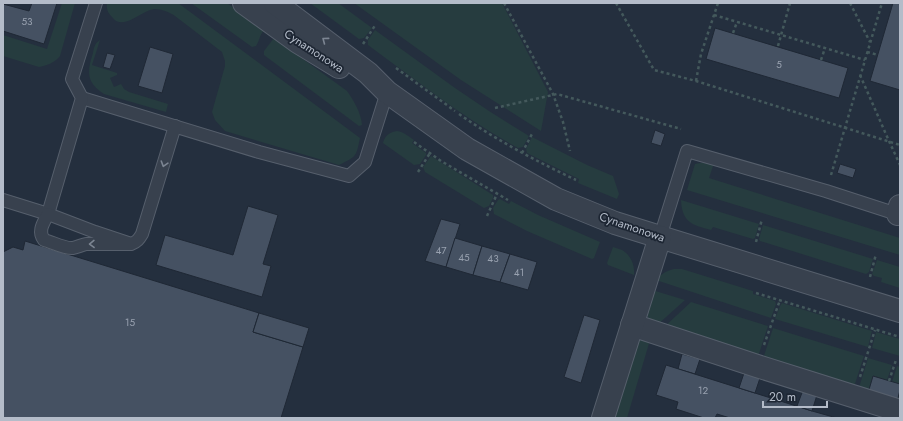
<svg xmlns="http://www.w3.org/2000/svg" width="903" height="421" viewBox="0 0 903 421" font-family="Jost,sans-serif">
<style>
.green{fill:#263c3f}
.building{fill:#455162;stroke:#1f2835}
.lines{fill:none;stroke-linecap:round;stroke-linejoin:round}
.lane-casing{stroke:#565f6c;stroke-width:14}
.street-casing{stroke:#565f6c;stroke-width:24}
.path{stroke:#44595c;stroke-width:2.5;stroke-dasharray:3 3;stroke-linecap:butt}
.lane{stroke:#38414e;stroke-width:12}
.street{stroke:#38414e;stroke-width:22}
.oneway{stroke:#7c8592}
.labels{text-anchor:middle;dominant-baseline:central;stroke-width:3.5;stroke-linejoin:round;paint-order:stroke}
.number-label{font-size:10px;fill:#98a1af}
.street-label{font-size:12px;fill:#b4bcc9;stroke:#1d2633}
</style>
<rect width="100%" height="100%" fill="#242f3e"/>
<!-- green -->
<g class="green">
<path d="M62,3H75L60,56C54,63 48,65 39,67L3,56V35L47,49Z"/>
<path d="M107,3H178L360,138C356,157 357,156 339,165L225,131L215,120L212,112L225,66V61L222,52L175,16C169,12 162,9 154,9C140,11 123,32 112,17C108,13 106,9 107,3Z"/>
<path d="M191,3H227L264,30C259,36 260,40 256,46L252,47Z"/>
<polygon points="310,3 338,3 372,28 364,38 359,39"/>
<polygon points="354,3 502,3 548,92 541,131 461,80"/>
<path d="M375,30L455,88L489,111L529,136L523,147L518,148C465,119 417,81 368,45V40Z"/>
<path d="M274,38L347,91C354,101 361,113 362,125L359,126L264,55V51Z"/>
<path d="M100,40L92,65L117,73V75L110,78L114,87L121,84L124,89L129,92L168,104L166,112L104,94C86,82 87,72 93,53C94,47 95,43 100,40Z"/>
<path d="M397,131C404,132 408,136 414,140L412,143L426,153V155L420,164L414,165L383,143C385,135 390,132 397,131Z"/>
<polygon points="532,137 587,165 613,176 619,194 617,199 578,183 579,179 527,153 526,149"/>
<polygon points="431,156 493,195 493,198 489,206 484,208 425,172 423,167"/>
<polygon points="706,162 714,163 709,178 900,238 900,255 687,190 695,164 700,163"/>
<polygon points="500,199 509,204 511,201 538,215 600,242 594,258 592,259 527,231 494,214 493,208 498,200"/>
<path d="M681,200L759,224L755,238L753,239L713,227L711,230C693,225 682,223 681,200Z"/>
<polygon points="763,225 873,259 869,272 866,274 760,241 759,239"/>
<path d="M613,247C616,248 619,249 622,250C631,255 635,266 634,275L608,265L607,263Z"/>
<polygon points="877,260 900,267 900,288 881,282 882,278 874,276 872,274"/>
<path d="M674,269H682L753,291V294L775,301L776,304L771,318L656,280C661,274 666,271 674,269Z"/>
<path d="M652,290L685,300L656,326C641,316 648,304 652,290Z"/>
<polygon points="691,302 768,326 757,360 662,329"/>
<polygon points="782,303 872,331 868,347 775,319 780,306"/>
<polygon points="773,328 864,356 853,390 762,362"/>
<polygon points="876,332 900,339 900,356 872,348"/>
<polygon points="636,336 650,340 627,418 613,418"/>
<polygon points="868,358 892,365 887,380 873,376 868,393 897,402 900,390 900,404 858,391"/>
<polygon points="897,366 900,367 900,384 892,382"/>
</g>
<!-- building -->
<g class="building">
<polygon points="32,3 57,3 44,44 3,31 3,4 29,11"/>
<polygon points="893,3 900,3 900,90 870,81"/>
<polygon points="715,28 848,68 839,98 706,59"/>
<polygon points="150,47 173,54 162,93 138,86"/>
<polygon points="107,53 115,55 110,69 103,67"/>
<polygon points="655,130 665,134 661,146 651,143"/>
<polygon points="840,164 856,169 853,178 837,173"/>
<polygon points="248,206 278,215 263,264 271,266 262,297 156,265 165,235 233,255"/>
<polygon points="441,219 460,224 446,267 425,261"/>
<polygon points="455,238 482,246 473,275 446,267"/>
<polygon points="25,241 259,313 253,332 303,347 281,418 3,418 3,252 13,247 23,250"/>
<polygon points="482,246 510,254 500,282 473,275"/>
<polygon points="510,254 537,262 528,290 500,282"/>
<polygon points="259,313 309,328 303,347 253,332"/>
<polygon points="584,315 600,320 581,383 564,377"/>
<polygon points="682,354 700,359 695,374 678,369"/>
<polygon points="666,365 812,411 837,418 730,418 717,414 715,418 704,418 676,409 678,402 656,395"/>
<polygon points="744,373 760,378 755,393 739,388"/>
<polygon points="873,376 900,384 900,390 897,402 868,393"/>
<polygon points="803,390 817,395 812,411 797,406"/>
</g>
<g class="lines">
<defs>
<g id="lane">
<polyline points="82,98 259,152 349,176 365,162 387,92"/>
<polyline points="3,200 48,214 82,98 72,79 96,3"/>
<polyline points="660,237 687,151 826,191 900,215"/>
<path d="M131,244H86C82,245 77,247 73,248C65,249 52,242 44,240C37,231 44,222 48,214L95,232L131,244C137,242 139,239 142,234L175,126"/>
</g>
<g id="street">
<polyline points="244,3 298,42 339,67"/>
<polyline points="275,3 368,73 387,92 467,149 556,199 615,223 660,237 900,311"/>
<polyline points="898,214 900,206"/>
<polyline points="632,325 757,366 900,411"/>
<polyline points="603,418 660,237"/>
</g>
</defs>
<!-- lane casing -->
<use href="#lane" class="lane-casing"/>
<!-- street casing -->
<use href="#street" class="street-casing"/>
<!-- path -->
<g class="path">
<polyline points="504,3 553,94 563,122 570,151"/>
<polyline points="616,3 654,70 696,81 900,145"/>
<polyline points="850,3 870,42"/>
<polyline points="714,15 865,60"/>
<polyline points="733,33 737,22"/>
<polyline points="363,44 376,24"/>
<polyline points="778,46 790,3"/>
<polyline points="867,52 878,55"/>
<polyline points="821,60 825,48"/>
<polyline points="396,68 455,111"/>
<polyline points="860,75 889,141 900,165"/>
<polyline points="696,81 701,54 718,3"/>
<polyline points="495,108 557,94 681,129"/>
<path d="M459,114C496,140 536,161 576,180"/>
<polyline points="414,142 441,161 508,200"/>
<polyline points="522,153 533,132"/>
<polyline points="418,172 430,153"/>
<polyline points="831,175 882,3"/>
<polyline points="487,216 497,194"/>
<polyline points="756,242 762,219"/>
<polyline points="870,277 876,254"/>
<polyline points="756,293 900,337"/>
<polyline points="764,345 780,300"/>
<polyline points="860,377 875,330"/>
<polyline points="889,381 896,360"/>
</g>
<!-- lane -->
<use href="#lane" class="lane"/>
<!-- street -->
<use href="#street" class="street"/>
</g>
<!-- one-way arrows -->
<defs><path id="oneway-chevron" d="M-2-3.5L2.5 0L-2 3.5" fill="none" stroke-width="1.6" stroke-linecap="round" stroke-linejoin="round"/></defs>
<g class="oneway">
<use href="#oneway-chevron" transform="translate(325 40) rotate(-143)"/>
<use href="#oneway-chevron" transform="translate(164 164) rotate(107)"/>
<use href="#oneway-chevron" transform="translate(92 244) rotate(179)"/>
</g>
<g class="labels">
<!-- number labels -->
<g class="number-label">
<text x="27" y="21">53</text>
<text x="779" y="64">5</text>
<text x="441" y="250">47</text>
<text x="464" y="257">45</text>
<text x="493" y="258">43</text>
<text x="519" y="272">41</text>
<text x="130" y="322">15</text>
<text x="703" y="390">12</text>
</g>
<!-- street labels -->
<g class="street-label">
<text transform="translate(314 51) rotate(33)">Cynamonowa</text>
<text transform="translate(632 227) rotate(19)">Cynamonowa</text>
</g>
</g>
<!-- border -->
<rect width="903" height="421" fill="none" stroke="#b4bcc9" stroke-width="8"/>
<!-- scale -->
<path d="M763 401v6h64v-6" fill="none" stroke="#b4bcc9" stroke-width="2"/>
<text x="769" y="401" font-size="12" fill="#b4bcc9" stroke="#1d2633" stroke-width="3" paint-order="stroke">20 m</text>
</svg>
